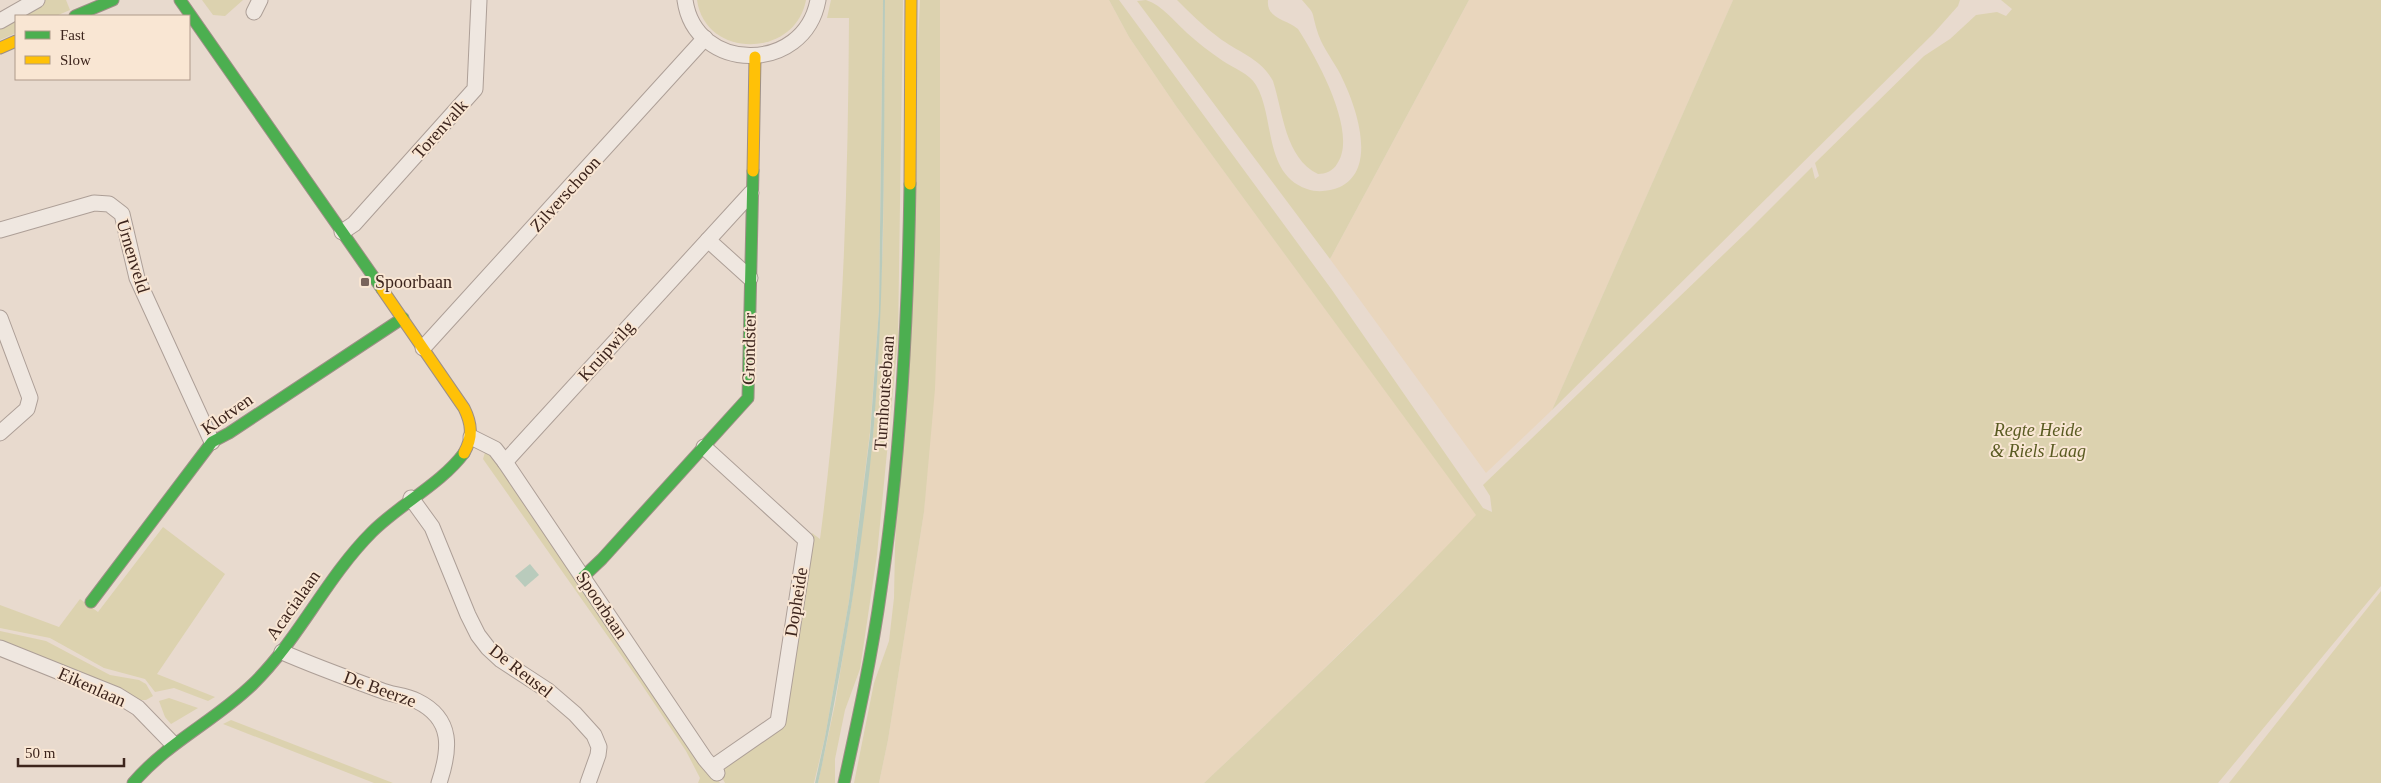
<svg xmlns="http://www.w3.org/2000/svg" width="2381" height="783" viewBox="0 0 2381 783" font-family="Georgia,serif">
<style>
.farmland{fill:#e9d6bd}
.green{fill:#dcd2af}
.water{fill:#b9cbbc}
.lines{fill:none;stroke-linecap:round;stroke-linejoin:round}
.street-casing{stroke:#ad9f97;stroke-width:17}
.fast-casing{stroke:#9d8f86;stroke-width:13}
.slow-casing{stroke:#9d8f86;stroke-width:13}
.street{stroke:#efe7e0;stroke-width:15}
.fast{stroke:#4caf50;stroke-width:11}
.slow{stroke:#ffc107;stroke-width:11}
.poi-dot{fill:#79645b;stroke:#f9e6d3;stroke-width:2}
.labels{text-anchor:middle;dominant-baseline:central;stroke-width:4;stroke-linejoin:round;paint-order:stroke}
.street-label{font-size:18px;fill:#3d251d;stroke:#f9e6d3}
.poi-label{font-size:18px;fill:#3d251d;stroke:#f9e6d3;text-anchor:start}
.park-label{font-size:18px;font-style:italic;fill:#5a5b22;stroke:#f9e6d3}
</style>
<rect width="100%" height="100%" fill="#e8dace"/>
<!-- farmland -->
<g class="farmland">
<polygon points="940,0 1109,0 1129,37 1176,106 1478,517 1295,697 1204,783 879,783 888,740 924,512 940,251"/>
<polygon points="1469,0 1733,0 1552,410 1486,473 1330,259"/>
</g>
<!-- green -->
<g class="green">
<polygon points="44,0 66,0 70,10 56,16 16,16 16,33 0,40 0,26"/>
<polygon points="202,0 243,0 225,16 213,15"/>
<path d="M697,0H806C795,59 705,59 697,0Z"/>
<path d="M831,0H883L879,309L870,432L849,601L825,737L814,783H725L719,772L782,726L812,533L820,539C843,366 848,192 849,18H827Z"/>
<polygon points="885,0 903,0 898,339 877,555 860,669 845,710 835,759 835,783 818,783 835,704 852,600 874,426 883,242"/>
<polygon points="920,0 940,0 940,251 935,389 924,512 888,740 879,783 854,783 874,683 889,641 894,598 895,546"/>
<path d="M1109,0H1119L1332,290L1483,508L1492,512L1490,496L1483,485L1749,230L1812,167L1815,179L1819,176L1815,163L1924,56L1950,39L1976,15L1997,12L2006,16L2012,9L2001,0H2381V586L2218,783H1204C1296,696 1390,608 1476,515L1176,106L1129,37Z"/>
<path d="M1146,0C1163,6 1173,20 1187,33C1198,43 1210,52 1223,61C1233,68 1249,73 1256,85C1275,116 1263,174 1307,189C1318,193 1330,191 1340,187C1378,169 1356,107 1343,80C1337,66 1327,54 1321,41C1317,32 1315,24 1313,15C1312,10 1305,4 1302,0H1469L1330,259L1137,1Z"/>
<path d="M1177,0H1268C1266,19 1287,19 1298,29C1316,57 1359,133 1337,164C1333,171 1325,174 1318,174C1285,158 1283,112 1273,81C1261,58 1237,52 1218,37C1203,26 1190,13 1177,0Z"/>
<polygon points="1733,0 1960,0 1958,6 1933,34 1552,410"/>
<polygon points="486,449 491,452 720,783 698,783 700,778 686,751 640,682 483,459"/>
<polygon points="163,527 225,574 157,674 215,697 208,701 174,688 155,692 145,679 104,668 50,638 0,628 0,605 59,627 80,599 98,612"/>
<polygon points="2381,591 2381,783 2229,783"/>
<polygon points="0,631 46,641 110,675 139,680 146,684 153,696 146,700 138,700 0,642"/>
<polygon points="169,698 198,708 171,724 165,717 159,701"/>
<polygon points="231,720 393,783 374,783 223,724"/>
</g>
<!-- water -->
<g class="water">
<path d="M883,0H885C884,142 885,284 874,425C864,539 845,653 822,765L818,783H815L825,737L849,601L870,435L879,309Z"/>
<polygon points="530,564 539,575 525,587 515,576"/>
</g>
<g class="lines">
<defs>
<g id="street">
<path d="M685,0C695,73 804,75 818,0"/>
<polyline points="254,12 260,0"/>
<polyline points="0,21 37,0"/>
<polyline points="0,230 94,203 109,204 122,214 137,278 212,442"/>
<polyline points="342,232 354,224 475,89 479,0"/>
<polyline points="708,240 750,278"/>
<polyline points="0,318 30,398 27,409 0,433"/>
<polyline points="423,348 705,38"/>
<polyline points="471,437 495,449 505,462 705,759 717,773"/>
<polyline points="704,447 806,540 778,722 713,767"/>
<polyline points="505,462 751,193"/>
<polyline points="411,498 432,527 468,615 478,635 488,648 501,660 547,690 575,714 594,735 599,747 598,755 588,783"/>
<polyline points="0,648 117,695 138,708 172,743"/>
<path d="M282,652C314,666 347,678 380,690C391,695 405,695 417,701C454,719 450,750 439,783"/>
</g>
<g id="fast">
<polyline points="180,0 382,289"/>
<polyline points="75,16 113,0"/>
<polyline points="583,577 602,559 748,398 753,171"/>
<polyline points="91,602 212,442 229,433 403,318"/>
<path d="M133,783C168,742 215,721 253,684C299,639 326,578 372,532C400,504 441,484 464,453"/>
<path d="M844,783C858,719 872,655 881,590C901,456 908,320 910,184"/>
</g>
<g id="slow">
<polyline points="0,48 16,41"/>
<polyline points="753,171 755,57"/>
<polyline points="910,184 911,0"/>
<path d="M382,289L464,408C472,424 473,437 464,453"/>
</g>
</defs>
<!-- street casing -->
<use href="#street" class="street-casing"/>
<!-- fast casing -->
<use href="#fast" class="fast-casing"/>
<!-- slow casing -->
<use href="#slow" class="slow-casing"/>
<!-- street -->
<use href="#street" class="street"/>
<!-- fast -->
<use href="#fast" class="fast"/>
<!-- slow -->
<use href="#slow" class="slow"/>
</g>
<!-- markers -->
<rect class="poi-dot" x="360" y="277" width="10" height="10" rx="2.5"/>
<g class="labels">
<!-- street labels -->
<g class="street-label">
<text transform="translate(440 129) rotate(-48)">Torenvalk</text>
<text transform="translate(565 194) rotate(-48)">Zilverschoon</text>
<text transform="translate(133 256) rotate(73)">Urnenveld</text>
<text transform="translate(749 349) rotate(-89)">Grondster</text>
<text transform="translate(606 351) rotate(-48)">Kruipwilg</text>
<text transform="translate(884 393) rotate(-86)">Turnhoutsebaan</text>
<text transform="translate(227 414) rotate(-35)">Klotven</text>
<text transform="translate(796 602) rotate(-81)">Dopheide</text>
<text transform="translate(293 605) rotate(-55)">Acacialaan</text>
<text transform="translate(602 605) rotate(56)">Spoorbaan</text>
<text transform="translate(521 671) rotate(38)">De Reusel</text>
<text transform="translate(92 687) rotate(24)">Eikenlaan</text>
<text transform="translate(380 689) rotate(20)">De Beerze</text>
</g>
<!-- poi labels -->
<g class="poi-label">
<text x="375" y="282">Spoorbaan</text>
</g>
<!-- park labels -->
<g class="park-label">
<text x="2038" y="430">Regte Heide<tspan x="2038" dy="21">&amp; Riels Laag</tspan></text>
</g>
</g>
<!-- legend -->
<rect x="15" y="15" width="175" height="65" fill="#f9e6d3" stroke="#ae998a"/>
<rect x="25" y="31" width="25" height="8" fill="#4caf50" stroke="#ae998a"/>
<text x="60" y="40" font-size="15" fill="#3d251d">Fast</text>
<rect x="25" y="56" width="25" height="8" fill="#ffc107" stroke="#ae998a"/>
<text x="60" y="65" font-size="15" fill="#3d251d">Slow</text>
<!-- scale -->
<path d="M18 758v8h106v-8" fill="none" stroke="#3d251d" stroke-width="2.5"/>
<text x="25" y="758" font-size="15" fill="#3d251d" stroke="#f9e6d3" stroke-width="4" paint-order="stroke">50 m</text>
</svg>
